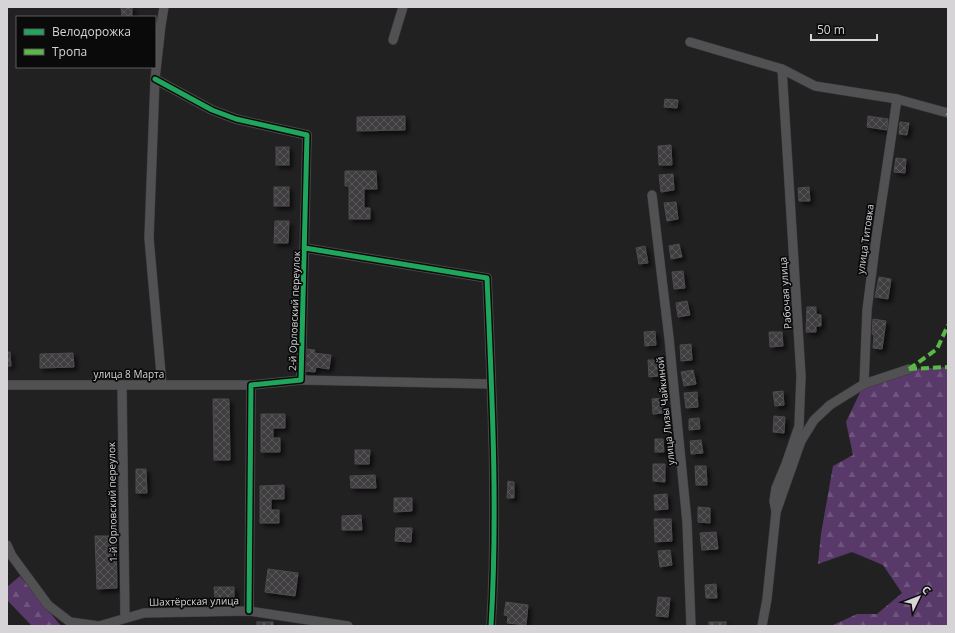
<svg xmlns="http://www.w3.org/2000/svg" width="955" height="633" viewBox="0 0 955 633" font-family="'Open Sans',sans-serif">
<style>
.forest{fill:url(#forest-firs)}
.building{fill:url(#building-cross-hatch);stroke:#4c4b4c;filter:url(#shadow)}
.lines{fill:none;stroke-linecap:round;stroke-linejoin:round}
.minor-casing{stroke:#3c3b3c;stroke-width:10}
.minor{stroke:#515052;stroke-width:9}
.quiet{stroke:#58b947;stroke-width:4;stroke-dasharray:8 4;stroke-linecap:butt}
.cycleway-casing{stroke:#0b0a0b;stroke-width:8}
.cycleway{stroke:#20a55d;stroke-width:5}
.labels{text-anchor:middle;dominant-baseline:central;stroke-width:3.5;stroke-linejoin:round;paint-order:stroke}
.street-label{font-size:10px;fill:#d6d4d6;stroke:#0b0a0b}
</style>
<defs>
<pattern id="forest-firs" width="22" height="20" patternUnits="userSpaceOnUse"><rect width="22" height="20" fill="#583969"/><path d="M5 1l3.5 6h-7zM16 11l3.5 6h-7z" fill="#6f557e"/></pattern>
<pattern id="building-cross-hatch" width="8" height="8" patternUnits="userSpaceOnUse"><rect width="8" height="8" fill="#3f3e3f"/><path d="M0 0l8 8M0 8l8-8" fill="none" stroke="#5a595a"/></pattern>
<filter id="shadow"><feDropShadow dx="3.5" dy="3.5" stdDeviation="2" flood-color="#0009"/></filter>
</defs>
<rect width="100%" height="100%" fill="#222122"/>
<!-- forest -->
<g class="forest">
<polygon points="948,367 948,626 831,626 857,614 877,614 902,593 883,565 852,552 818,564 821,534 833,466 853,455 846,422 864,384 909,369"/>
<polygon points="20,576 61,626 32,626 7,600 7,587"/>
</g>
<!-- building -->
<g class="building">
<polygon points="121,7 132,7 132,16 122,17"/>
<polygon points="665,99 678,100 677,108 664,107"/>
<polygon points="405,116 405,130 357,131 357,117"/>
<polygon points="868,116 888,119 887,130 867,127"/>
<polygon points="900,122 909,123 907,135 899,134"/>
<polygon points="671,145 672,165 659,165 658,146"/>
<rect x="276" y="147" width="13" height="18"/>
<polygon points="896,158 906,159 905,173 894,172"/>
<polygon points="345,171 376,171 377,189 364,189 364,208 370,208 370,219 349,219 349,186 345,186"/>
<polygon points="673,174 674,190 661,192 659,175"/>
<rect x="274" y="187" width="15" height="19"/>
<polygon points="809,187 810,201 799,201 798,188"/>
<polygon points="676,202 678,219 667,221 664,203"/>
<polygon points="275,221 289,221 288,243 274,243"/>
<polygon points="679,244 682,257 671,259 669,246"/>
<polygon points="645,246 648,263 639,264 636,248"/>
<polygon points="683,271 685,288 674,289 672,272"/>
<polygon points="879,277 891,279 888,299 875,297"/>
<polygon points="687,301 690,315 678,317 676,303"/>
<polygon points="807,307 816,307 816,314 821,315 821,326 816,326 816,332 806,332"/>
<polygon points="873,319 886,321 882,349 873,348 874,335 872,334"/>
<polygon points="655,331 656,345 645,346 644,332"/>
<polygon points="769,332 782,332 783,346 770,347"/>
<polygon points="691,344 692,360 681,361 680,345"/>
<polygon points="306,349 315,350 314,353 331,355 329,369 316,367 315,372 303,371"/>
<polygon points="7,352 10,352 11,366 7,366"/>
<polygon points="73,353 74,367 40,368 40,354"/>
<polygon points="648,360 658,360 659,376 649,377"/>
<polygon points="693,370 696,384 684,386 681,372"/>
<polygon points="783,391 784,405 775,406 773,392"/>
<polygon points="697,392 698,407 686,408 684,393"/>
<polygon points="663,398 664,413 653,414 652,399"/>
<polygon points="213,399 229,399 230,460 214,460"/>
<polygon points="261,414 285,414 285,428 273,428 273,438 280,438 280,452 261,452"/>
<polygon points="774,416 785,417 784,433 773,432"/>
<polygon points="699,418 700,429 689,430 689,419"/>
<polygon points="655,439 663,439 664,452 655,452"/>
<polygon points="701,440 703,453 691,454 690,441"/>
<polygon points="355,450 370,450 369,464 355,464"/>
<polygon points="653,464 665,464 665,482 653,481"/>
<polygon points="695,466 706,466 707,485 696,485"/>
<polygon points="136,469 146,469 147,493 136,493"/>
<polygon points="375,475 376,488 351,488 350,476"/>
<polygon points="508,481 514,482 514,498 507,498"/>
<polygon points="284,485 284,499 271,499 271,510 279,510 279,523 260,523 260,486"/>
<polygon points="667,494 668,509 655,510 654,495"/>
<polygon points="394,498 412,498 412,511 394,512"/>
<polygon points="698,507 710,508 710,523 698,522"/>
<polygon points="361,515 362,530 342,530 342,516"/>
<polygon points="654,519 671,519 672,541 655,542"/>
<polygon points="396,528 412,528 411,542 395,541"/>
<polygon points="716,532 718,549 702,550 700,533"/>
<polygon points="95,536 116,536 117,588 97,589"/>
<polygon points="670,550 672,565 660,567 658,551"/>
<polygon points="268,569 298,573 295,596 265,592"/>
<polygon points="716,584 717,598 706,598 705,585"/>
<polygon points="214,587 234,587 234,598 215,598"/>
<polygon points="658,597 670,598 668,617 656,616"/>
<polygon points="506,602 528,605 526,625 507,623 508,616 504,615"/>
<rect x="257" y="622" width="16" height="4"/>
<rect x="709" y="622" width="17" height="4"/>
</g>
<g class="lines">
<defs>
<g id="minor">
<polyline points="393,40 403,7"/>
<polyline points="690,42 782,69 815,86 897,99 948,113"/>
<polyline points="155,79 212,110 236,119 307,135 301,380 251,385 249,611"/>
<polyline points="652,195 669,338 687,522 691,626"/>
<path d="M305,248L487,278C492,394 498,510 491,626"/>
<polyline points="301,380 491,384"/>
<polyline points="864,384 867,310 876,239 897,99"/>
<polyline points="7,385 251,385"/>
<polyline points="122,385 125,618"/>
<polyline points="162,385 149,238 155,79 161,25 164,7"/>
<polyline points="776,512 774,501 776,488 786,464 799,426 801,376 782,69"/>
<polyline points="7,545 12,556 48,605 70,622 99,626 144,613 249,611 348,626"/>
<polyline points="762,626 767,599 776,512 801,441 814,420 830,405 864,384 909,369"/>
</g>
</defs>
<!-- minor casing -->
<use href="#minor" class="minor-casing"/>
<!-- minor -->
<use href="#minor" class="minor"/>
<!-- quiet -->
<g class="quiet">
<polyline points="947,113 948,114"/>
<polyline points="909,369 937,349 948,325"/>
<polyline points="909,369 948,367"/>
</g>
<defs>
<g id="cycleway">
<polyline points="155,79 212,110 236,119 307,135 301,380 251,385 249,611"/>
<path d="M305,248L487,278C492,394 498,510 491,626"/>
</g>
</defs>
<!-- cycleway casing -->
<use href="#cycleway" class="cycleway-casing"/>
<!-- cycleway -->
<use href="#cycleway" class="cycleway"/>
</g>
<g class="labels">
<!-- street labels -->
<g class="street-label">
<text transform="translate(865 239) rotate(-82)">улица Титовка</text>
<text transform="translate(785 293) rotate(-94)">Рабочая улица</text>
<text transform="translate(294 311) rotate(-88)">2-й Орловский переулок</text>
<text x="129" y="374">улица 8 Марта</text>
<text transform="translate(665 411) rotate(-96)">улица Лизы Чайкиной</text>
<text transform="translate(112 502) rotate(-91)">1-й Орловский переулок</text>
<text transform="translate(194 601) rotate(-1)">Шахтёрская улица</text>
</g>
</g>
<!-- border -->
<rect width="955" height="633" fill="none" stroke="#d6d4d6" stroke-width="16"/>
<!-- legend -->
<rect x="16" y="16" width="140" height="52" fill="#0b0a0b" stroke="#5c5b5c"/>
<rect x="24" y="29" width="20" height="6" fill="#20a55d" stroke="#5c5b5c"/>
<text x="52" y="36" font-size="12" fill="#d6d4d6">Велодорожка</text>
<rect x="24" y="49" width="20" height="6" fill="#58b947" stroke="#5c5b5c"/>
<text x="52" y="56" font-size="12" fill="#d6d4d6">Тропа</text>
<!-- north arrow -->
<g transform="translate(919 597) rotate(47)" stroke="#0b0a0b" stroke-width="3" paint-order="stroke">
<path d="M0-3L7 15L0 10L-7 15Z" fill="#d6d4d6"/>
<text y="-6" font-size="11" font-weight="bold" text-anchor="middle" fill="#d6d4d6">С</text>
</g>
<!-- scale -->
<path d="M811 34v6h66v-6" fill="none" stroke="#d6d4d6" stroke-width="2"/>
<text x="817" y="34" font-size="12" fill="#d6d4d6" stroke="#0b0a0b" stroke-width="3" paint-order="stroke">50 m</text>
</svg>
